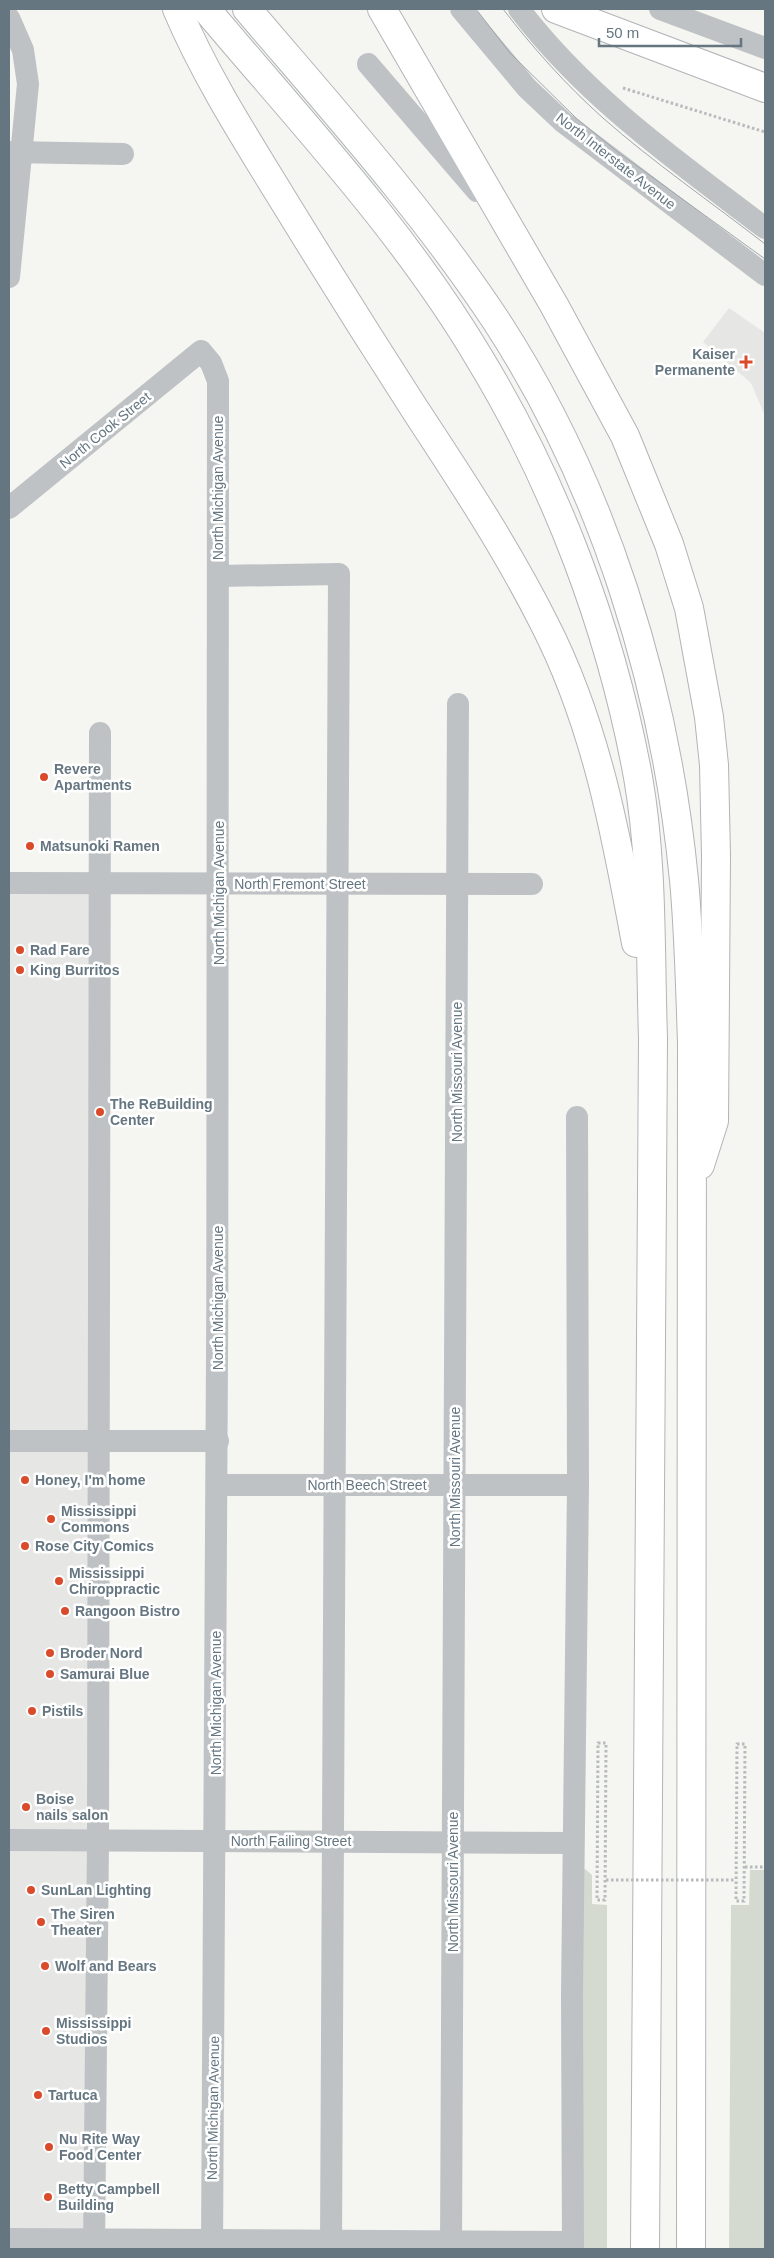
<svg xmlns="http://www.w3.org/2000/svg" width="774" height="2258" viewBox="0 0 774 2258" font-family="Helvetica,sans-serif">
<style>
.built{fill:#e6e6e5}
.green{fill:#d5dad1}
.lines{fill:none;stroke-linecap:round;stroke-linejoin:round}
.highway-casing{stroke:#b1b5b8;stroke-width:30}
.path{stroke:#b8bbbd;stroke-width:3;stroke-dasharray:2.5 2.5;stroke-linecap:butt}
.minor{stroke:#bec2c5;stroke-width:22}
.highway{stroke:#fff;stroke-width:28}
.tram{stroke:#9fa6aa;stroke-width:1}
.path-bridge{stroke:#b8bbbd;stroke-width:3;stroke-dasharray:2.5 2.5;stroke-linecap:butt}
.poi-dot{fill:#da4b2c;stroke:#fff;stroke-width:2}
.labels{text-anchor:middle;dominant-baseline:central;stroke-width:5;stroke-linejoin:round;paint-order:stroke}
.street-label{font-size:14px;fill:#657681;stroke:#fff}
.poi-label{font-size:14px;font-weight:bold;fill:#657681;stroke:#fff;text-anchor:start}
</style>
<rect width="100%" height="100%" fill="#f5f5f1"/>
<!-- built -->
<g class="built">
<polygon points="729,308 765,333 765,416 751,383 703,342"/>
<polygon points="9,888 97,888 89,2249 9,2249"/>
</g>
<!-- green -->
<g class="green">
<polygon points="585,1869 592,1875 592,1904 607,1905 607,2249 583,2249 582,1870"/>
<polygon points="750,1870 765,1870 765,2249 729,2249 731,1905 749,1905"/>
</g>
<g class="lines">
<defs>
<g id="highway">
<path d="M177,9C205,75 244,136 282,198C325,268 369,338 414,408C460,478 507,549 545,625C596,725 616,834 636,943"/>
<path d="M206,9C300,121 403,230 478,356C556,484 611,630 638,777C653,862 650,951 653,1038L645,2249"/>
<path d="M247,9C333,110 423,210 497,322C604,487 665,685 684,880C689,933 690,988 692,1042L691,2249"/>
<polyline points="382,9 554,305 625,436 669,544 689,608 709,717 714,765 716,856 714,1121 700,1165"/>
<polyline points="556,9 765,88"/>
</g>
</defs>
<!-- highway casing -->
<use href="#highway" class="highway-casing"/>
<!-- path -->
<g class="path">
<polyline points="623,88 765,132"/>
<polygon points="598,1743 606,1743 605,1900 597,1900"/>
<polygon points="737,1744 745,1744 744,1901 736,1901"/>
<polyline points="745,1867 765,1867"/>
</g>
<!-- minor -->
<g class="minor">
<polyline points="461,9 527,88 563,122 765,275"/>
<path d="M519,9C587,98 677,161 765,228"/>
<polyline points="660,9 765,48"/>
<polyline points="9,18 23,50 28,84 9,277"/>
<polyline points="368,64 477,191"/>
<polyline points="9,152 123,154"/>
<path d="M9,508L201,351L211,363L218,381C219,1004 217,1626 212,2249"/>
<polyline points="218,576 339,574 331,2249"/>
<polyline points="9,883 532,884"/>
<polyline points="9,1441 218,1441"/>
<polyline points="217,1485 578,1485"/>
<polyline points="9,1840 573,1843"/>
<polyline points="9,2239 573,2242"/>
<polyline points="94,2249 98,1840 100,733"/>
<polyline points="451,2249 458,704"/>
<polyline points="573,2249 572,1995 578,1485 577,1117"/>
</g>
<!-- highway -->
<use href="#highway" class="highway"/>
<!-- tram -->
<g class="tram">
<polyline points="476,9 510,53 576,118 619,153 765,259"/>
<path d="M503,9C533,48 566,85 603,118C654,163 711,202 765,244"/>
</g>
<!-- path-bridge -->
<polyline class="path-bridge" points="606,1880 736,1880"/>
</g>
<!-- markers -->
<g class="poi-dot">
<path d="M743.5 354.5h5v5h5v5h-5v5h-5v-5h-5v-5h5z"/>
<circle cx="44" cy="777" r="5"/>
<circle cx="30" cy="846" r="5"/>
<circle cx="20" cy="950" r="5"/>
<circle cx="20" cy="970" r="5"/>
<circle cx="100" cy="1112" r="5"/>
<circle cx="25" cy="1480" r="5"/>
<circle cx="51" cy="1519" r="5"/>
<circle cx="25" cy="1546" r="5"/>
<circle cx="59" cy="1581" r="5"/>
<circle cx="65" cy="1611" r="5"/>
<circle cx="50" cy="1653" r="5"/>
<circle cx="50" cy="1674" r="5"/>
<circle cx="32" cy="1711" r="5"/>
<circle cx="26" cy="1807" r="5"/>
<circle cx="31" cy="1890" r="5"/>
<circle cx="41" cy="1922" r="5"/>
<circle cx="45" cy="1966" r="5"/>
<circle cx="46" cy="2031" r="5"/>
<circle cx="38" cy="2095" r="5"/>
<circle cx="49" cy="2147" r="5"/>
<circle cx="48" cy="2197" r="5"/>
</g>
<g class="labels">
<!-- street labels -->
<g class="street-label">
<text transform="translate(616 161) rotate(38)">North Interstate Avenue</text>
<text transform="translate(105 430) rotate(-39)">North Cook Street</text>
<text transform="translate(218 488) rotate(-90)">North Michigan Avenue</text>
<text x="300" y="884">North Fremont Street</text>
<text transform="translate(219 893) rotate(-90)">North Michigan Avenue</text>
<text transform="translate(457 1072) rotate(-90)">North Missouri Avenue</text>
<text transform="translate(218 1298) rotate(-90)">North Michigan Avenue</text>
<text transform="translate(455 1477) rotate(-90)">North Missouri Avenue</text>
<text x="367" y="1485">North Beech Street</text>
<text transform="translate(216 1703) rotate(-90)">North Michigan Avenue</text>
<text x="291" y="1841">North Failing Street</text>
<text transform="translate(453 1882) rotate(-90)">North Missouri Avenue</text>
<text transform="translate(213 2108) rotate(-89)">North Michigan Avenue</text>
</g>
<!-- poi labels -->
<g class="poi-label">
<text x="735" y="354" text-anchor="end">Kaiser<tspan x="735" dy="16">Permanente</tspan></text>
<text x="54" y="769">Revere<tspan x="54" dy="16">Apartments</tspan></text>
<text x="40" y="846">Matsunoki Ramen</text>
<text x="30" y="950">Rad Fare</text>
<text x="30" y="970">King Burritos</text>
<text x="110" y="1104">The ReBuilding<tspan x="110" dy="16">Center</tspan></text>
<text x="35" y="1480">Honey, I'm home</text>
<text x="61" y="1511">Mississippi<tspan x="61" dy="16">Commons</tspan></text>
<text x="35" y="1546">Rose City Comics</text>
<text x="69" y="1573">Mississippi<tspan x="69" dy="16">Chiroppractic</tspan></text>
<text x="75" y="1611">Rangoon Bistro</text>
<text x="60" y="1653">Broder Nord</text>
<text x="60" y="1674">Samurai Blue</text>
<text x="42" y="1711">Pistils</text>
<text x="36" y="1799">Boise<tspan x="36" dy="16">nails salon</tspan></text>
<text x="41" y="1890">SunLan Lighting</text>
<text x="51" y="1914">The Siren<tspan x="51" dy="16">Theater</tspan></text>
<text x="55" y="1966">Wolf and Bears</text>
<text x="56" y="2023">Mississippi<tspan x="56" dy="16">Studios</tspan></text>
<text x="48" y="2095">Tartuca</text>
<text x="59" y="2139">Nu Rite Way<tspan x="59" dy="16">Food Center</tspan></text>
<text x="58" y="2189">Betty Campbell<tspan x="58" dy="16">Building</tspan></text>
</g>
</g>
<!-- border -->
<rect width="774" height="2258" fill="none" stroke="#657681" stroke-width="20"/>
<!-- scale -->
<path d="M599 38v8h142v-8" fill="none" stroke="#657681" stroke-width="2.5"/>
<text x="606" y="38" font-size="15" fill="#657681" stroke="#ffffff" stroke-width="4" paint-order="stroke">50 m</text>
</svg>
